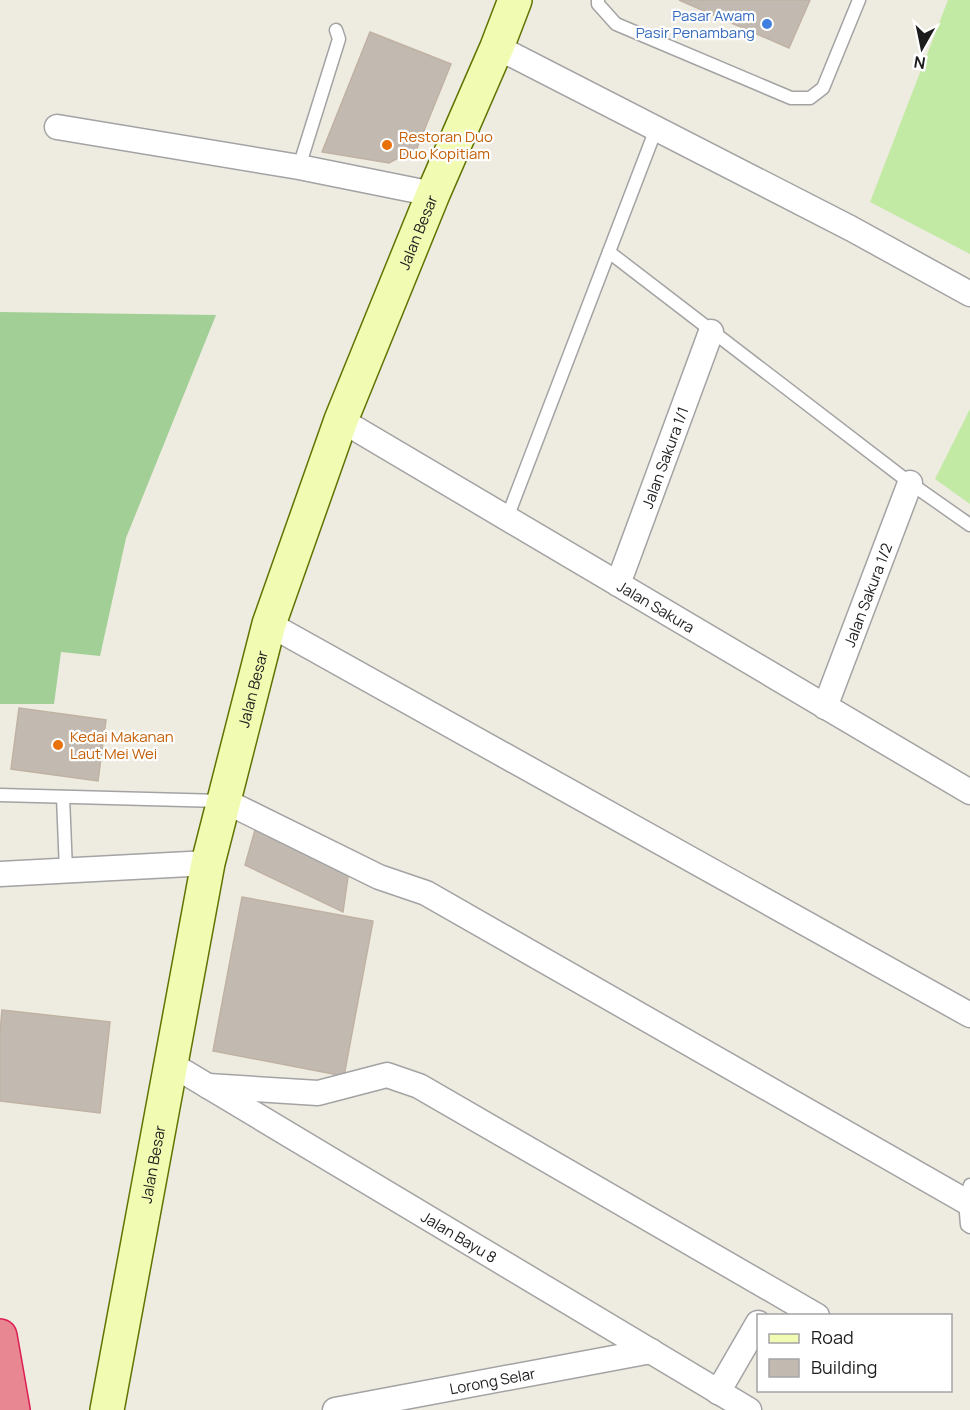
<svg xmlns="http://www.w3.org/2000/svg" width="970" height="1410" viewBox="0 0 970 1410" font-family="Manrope,sans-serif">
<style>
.grass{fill:#c2eaa5}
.forest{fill:#a2cf95}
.building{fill:#c2bab1;stroke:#c0b2a3;stroke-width:1.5}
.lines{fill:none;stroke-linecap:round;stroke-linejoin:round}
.lane-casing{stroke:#a3a3a3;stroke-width:15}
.street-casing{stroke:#a3a3a3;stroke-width:27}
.secondary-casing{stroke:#607402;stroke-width:36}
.highway-casing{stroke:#db1f52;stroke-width:36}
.lane{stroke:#fff;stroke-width:12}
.street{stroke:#fff;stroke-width:24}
.secondary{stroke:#f2fbb2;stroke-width:33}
.highway{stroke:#e88691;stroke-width:33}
.shop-dot{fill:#3f7fe0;stroke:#fff;stroke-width:2}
.food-dot{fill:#e8710a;stroke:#fff;stroke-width:2}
.labels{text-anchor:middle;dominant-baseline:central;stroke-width:4.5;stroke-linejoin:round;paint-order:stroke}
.shop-label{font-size:15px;fill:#366cbe;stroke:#fff;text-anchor:end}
.food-label{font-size:15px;fill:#c56008;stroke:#fff;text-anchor:start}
.street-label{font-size:15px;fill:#1c1c1c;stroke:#fff}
</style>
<rect width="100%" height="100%" fill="#eeebe1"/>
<!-- grass -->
<g class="grass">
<polygon points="948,0 970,0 970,254 870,202"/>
<polygon points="970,409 970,504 935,479"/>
</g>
<!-- forest -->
<polygon class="forest" points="0,312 216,315 126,538 100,656 61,652 54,704 0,704"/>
<!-- building -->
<g class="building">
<polygon points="679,0 810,0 789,48"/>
<polygon points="370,32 451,64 417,148 389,163 322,152"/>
<polygon points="19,708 106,720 98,781 11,769"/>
<polygon points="257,823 349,870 343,912 245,865"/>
<polygon points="242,897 373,921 344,1076 213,1051"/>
<polygon points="2,1010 110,1022 100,1113 0,1101 0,1032"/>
</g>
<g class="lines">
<defs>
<g id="lane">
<polyline points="598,0 598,4 616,24 791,98 810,98 823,88 859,0"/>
<polyline points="299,167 339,39 336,30"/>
<polyline points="609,252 910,483 970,525"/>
<polyline points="507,518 656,129"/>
<polyline points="0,795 221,801"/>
<polyline points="63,797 66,871"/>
<polyline points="970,1185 965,1201 967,1225 970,1227"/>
</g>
<g id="street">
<polyline points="497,47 852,229 970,294"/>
<polyline points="57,127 299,167 433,194"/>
<path id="s1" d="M341,420L970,792"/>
<path id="s2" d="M618,584L711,332"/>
<polyline points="269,624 970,1015"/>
<path id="s3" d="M825,707L910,483"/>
<polyline points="225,801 379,877 426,893 965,1201"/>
<polyline points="0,874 208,863"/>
<path id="s4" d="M171,1064L749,1410"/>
<polyline points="208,1086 318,1093 387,1075 419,1086 817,1316"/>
<polyline points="718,1392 758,1323"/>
<path id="s5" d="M335,1410L651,1351"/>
</g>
<g id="secondary">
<path id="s6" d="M107,1410L208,863L269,624L341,420L433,194L497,47L515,0"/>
</g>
<polyline id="highway" points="0,1336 13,1410"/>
</defs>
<!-- lane casing -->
<use href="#lane" class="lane-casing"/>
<!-- street casing -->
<use href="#street" class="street-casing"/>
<!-- secondary casing -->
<use href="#secondary" class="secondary-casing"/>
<!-- highway casing -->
<use href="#highway" class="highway-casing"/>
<!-- lane -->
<use href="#lane" class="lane"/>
<!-- street -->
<use href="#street" class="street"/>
<!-- secondary -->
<use href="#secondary" class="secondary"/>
<!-- highway -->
<use href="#highway" class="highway"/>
</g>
<!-- markers -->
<circle class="shop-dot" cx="767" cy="24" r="6"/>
<g class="food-dot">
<circle cx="387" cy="145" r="6"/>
<circle cx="58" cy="745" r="6"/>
</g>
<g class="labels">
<!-- shop labels -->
<g class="shop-label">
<text x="755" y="15">Pasar Awam<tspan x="755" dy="17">Pasir Penambang</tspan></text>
</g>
<!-- food labels -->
<g class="food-label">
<text x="399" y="136">Restoran Duo<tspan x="399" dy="17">Duo Kopitiam</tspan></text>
<text x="70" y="736">Kedai Makanan<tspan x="70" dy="17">Laut Mei Wei</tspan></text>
</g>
<!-- street labels -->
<g class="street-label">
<text stroke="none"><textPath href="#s6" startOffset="1222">Jalan Besar</textPath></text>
<text stroke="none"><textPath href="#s2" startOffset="135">Jalan Sakura 1/1</textPath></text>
<text stroke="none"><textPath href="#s3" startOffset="120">Jalan Sakura 1/2</textPath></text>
<text stroke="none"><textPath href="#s1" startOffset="366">Jalan Sakura</textPath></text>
<text stroke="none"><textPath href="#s6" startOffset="736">Jalan Besar</textPath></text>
<text stroke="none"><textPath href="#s6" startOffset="250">Jalan Besar</textPath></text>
<text stroke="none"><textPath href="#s4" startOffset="336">Jalan Bayu 8</textPath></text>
<text stroke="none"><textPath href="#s5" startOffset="160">Lorong Selar</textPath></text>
</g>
</g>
<!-- legend -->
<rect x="757" y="1314" width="195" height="78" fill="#ffffff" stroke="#a4a4a4" stroke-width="1.5"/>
<rect x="769" y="1334" width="30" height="9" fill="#f2fbb2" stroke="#a4a4a4" stroke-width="1.5"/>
<text x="811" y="1344" font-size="18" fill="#1c1c1c">Road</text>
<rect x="769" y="1359" width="30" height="18" fill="#c2bab1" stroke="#a4a4a4" stroke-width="1.5"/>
<text x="811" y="1374" font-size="18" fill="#1c1c1c">Building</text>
<!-- north arrow -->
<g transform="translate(922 48) rotate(189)" stroke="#ffffff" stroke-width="4.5" paint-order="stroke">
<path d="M0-4.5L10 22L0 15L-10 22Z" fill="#1c1c1c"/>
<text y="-9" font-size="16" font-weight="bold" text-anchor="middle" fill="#1c1c1c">N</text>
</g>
</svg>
